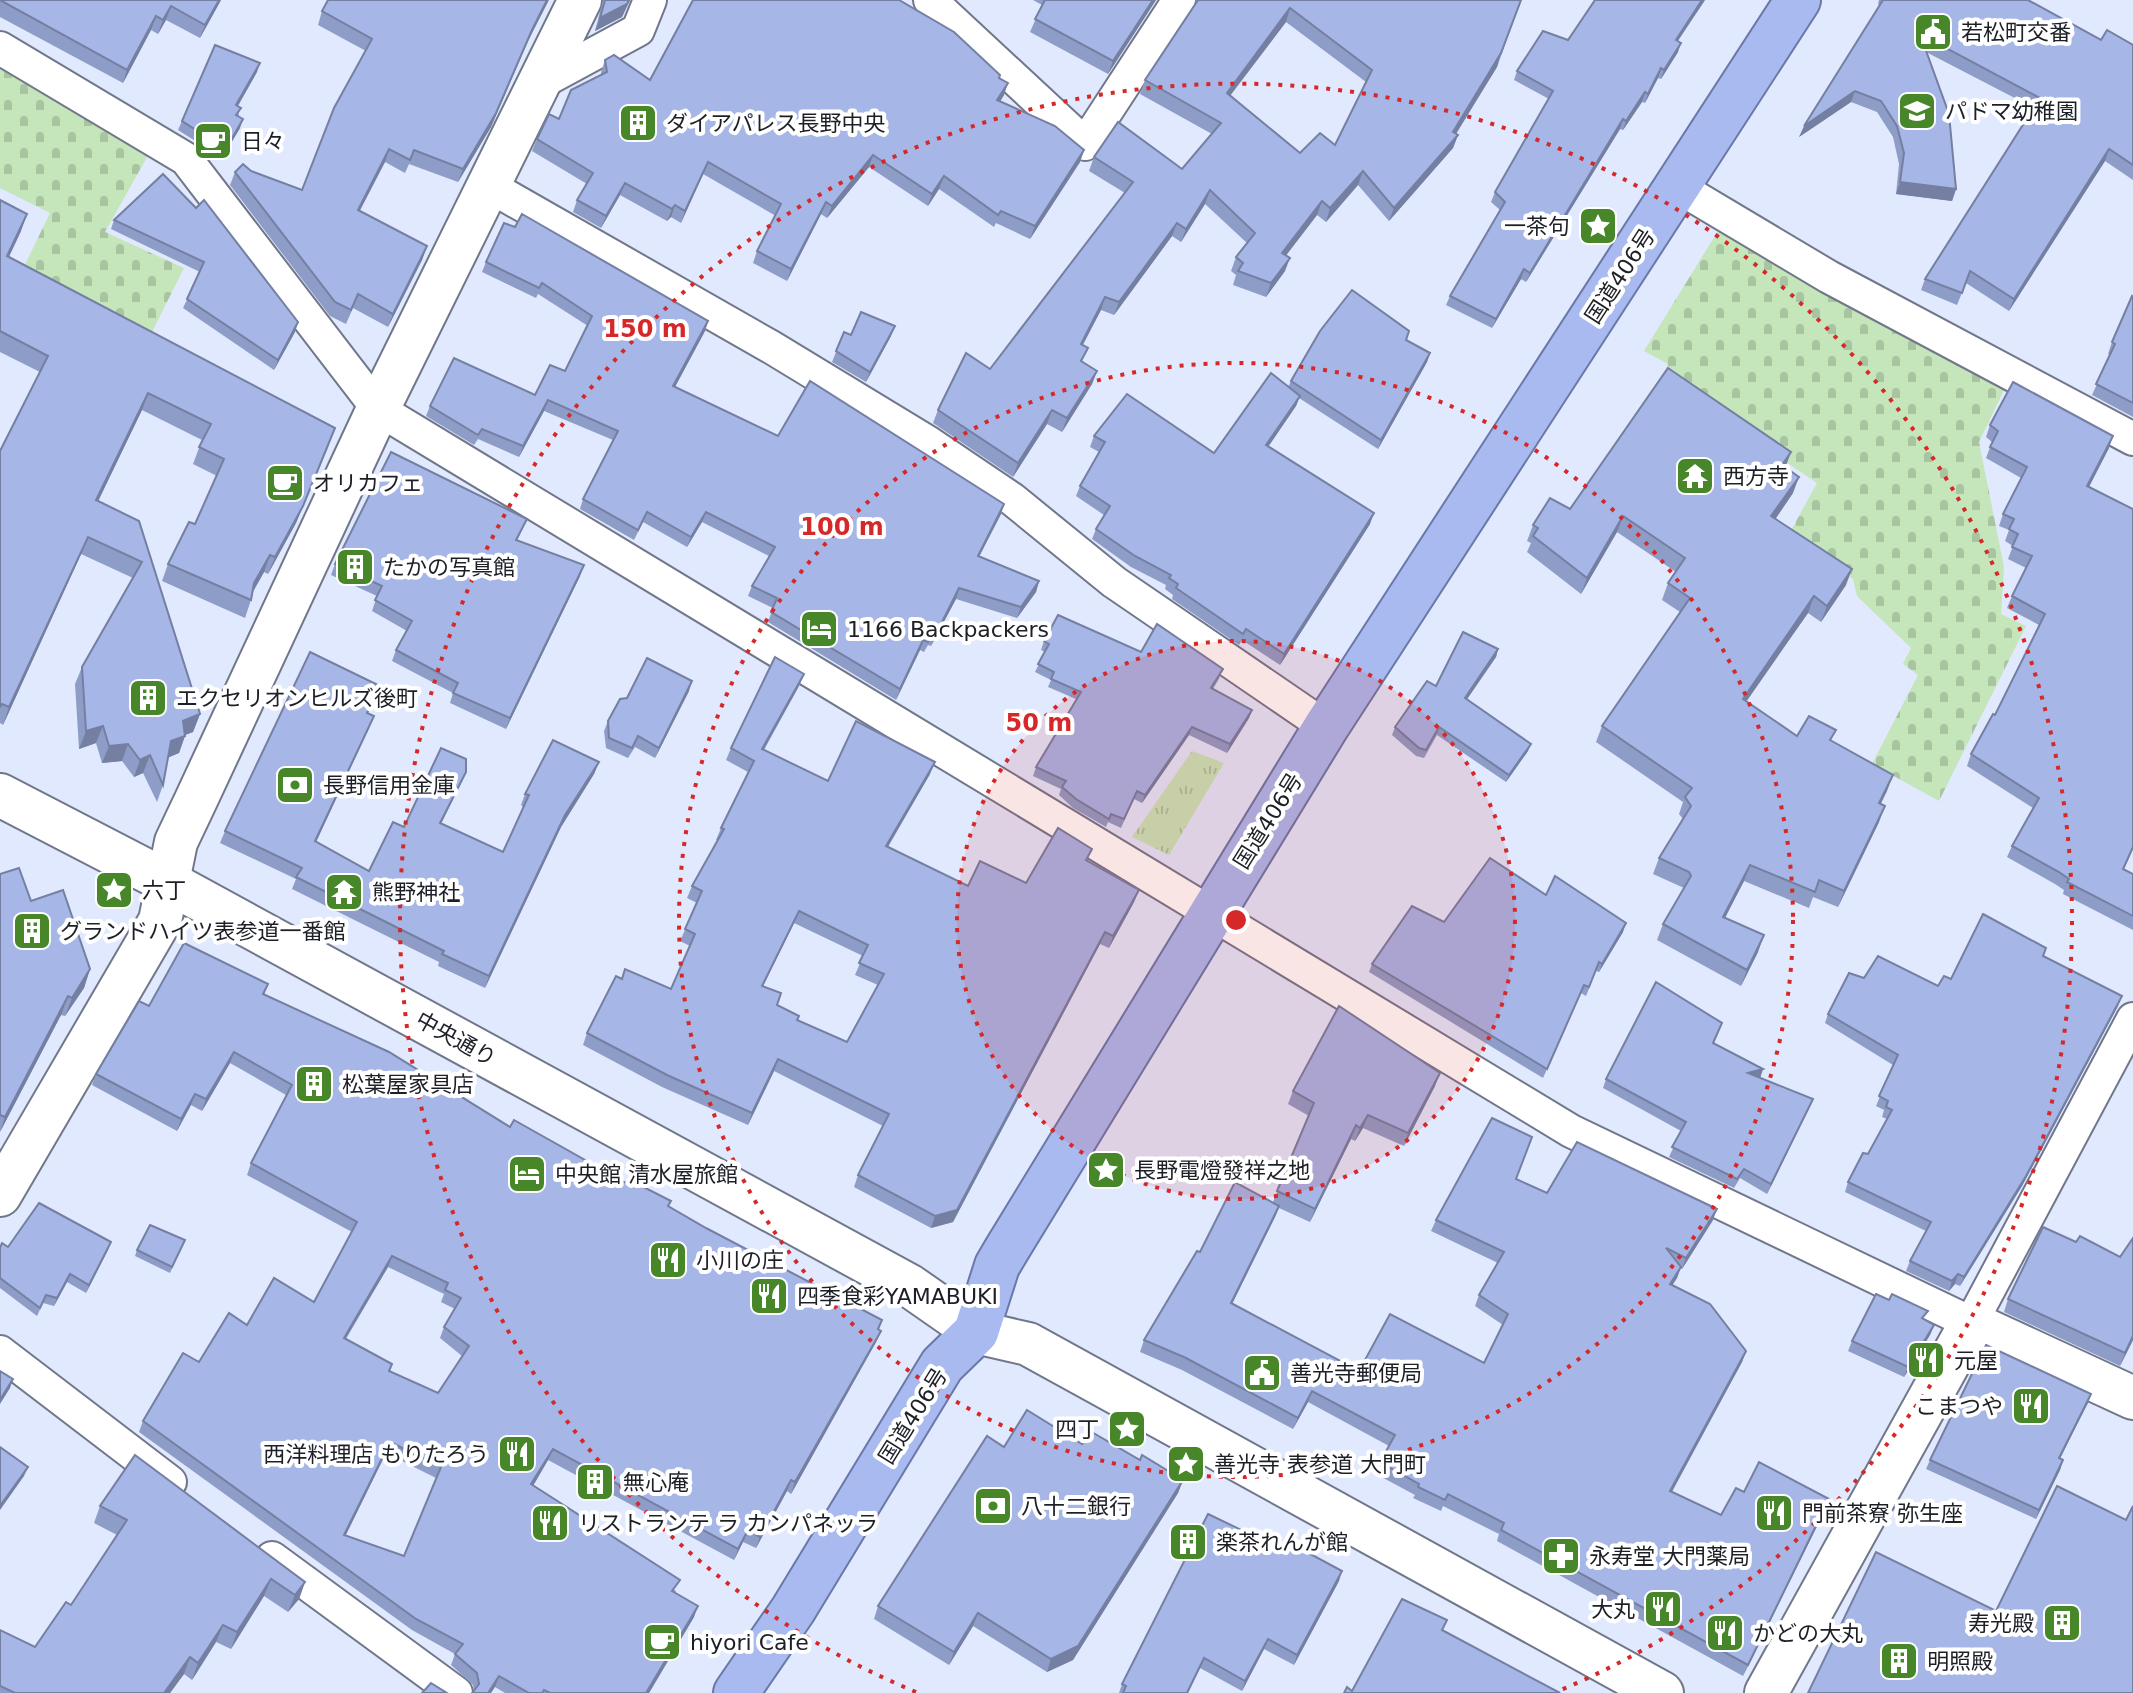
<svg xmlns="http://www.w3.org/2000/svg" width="2133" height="1693" viewBox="0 0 2133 1693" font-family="'DejaVu Sans','Noto Sans JP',sans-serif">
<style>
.grass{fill:url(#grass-tufts)}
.cemetery{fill:url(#cemetery-stones)}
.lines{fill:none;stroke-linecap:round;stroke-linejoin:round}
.minor-casing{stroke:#71778a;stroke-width:36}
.tertiary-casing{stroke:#71778a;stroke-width:46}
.trunk-casing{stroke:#6978a7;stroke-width:48}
.minor{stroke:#fff;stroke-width:32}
.tertiary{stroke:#fff;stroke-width:42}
.trunk{stroke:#a8baf0;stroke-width:44}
.wall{fill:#8e9dc7;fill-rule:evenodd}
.shaded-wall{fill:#747fa2}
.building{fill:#a5b6e7;stroke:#747fa2;stroke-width:2;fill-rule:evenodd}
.ring{fill:none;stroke:#d62828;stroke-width:4;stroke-dasharray:4 8}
.labels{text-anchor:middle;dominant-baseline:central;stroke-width:8;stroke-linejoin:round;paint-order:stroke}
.poi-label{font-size:22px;fill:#1d1f27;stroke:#fff;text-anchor:start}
.street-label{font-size:22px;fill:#1d1f27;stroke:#fff}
.centre{fill:#d62828;stroke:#fff;stroke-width:4}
.ring-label{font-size:24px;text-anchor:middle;font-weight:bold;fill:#d62828;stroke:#fff;stroke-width:8;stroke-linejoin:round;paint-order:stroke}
</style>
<defs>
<pattern id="grass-tufts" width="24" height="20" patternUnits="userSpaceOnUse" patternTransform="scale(2)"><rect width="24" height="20" fill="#c5e5ba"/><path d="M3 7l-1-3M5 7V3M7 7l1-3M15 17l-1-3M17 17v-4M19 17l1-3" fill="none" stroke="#a9c4a0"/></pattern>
<pattern id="cemetery-stones" width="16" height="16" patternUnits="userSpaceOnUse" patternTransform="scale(2)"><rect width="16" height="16" fill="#c5e5ba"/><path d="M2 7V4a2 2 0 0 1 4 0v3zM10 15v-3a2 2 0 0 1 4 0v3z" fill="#a9c4a0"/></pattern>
</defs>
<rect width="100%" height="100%" fill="#e1e9fe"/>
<!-- grass -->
<polygon class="grass" points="1192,751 1224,763 1169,855 1132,837"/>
<!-- cemetery -->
<g class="cemetery">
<polygon points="0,66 151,150 105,232 184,268 148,340 19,277 50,213 0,188"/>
<polygon points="1718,231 2005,388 1979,442 2004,567 2001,614 2026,626 1939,801 1872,764 1918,675 1903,664 1911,648 1857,596 1853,579 1788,536 1817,483 1664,380 1668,364 1644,351"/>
</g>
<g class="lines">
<defs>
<g id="minor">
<polyline points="930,0 1085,144 1179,0"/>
<polyline points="0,48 186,159 378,409 1571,1131 1971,1323 2133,1019"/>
<polyline points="540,83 638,30 650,0"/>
<polyline points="489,186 771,347 929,443 1012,499 1114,582 1326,727"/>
<polyline points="1678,187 1829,277 2133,439"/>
<polyline points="0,1352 170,1482"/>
<polyline points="272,1558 456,1693"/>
</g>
<g id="tertiary">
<polyline points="0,795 168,882 910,1286 976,1332 1028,1344 1662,1693"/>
<polyline points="0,1195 160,921 176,842 195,802 378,409 580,0"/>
<polyline points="1766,1693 1971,1323 2133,1398"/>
</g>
<polyline id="trunk" points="736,1693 793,1610 942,1365 976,1332 997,1266 1007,1249 1326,727 1798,0"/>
</defs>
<!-- minor casing -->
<use href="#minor" class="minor-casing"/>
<!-- tertiary casing -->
<use href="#tertiary" class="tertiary-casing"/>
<!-- trunk casing -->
<use href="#trunk" class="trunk-casing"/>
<!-- minor -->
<use href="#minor" class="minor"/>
<!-- tertiary -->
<use href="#tertiary" class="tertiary"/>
<!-- trunk -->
<use href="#trunk" class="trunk"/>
</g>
<!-- wall -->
<g class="wall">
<polygon points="0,0 221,0 200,38 166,20 158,34 151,30 123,83 0,17"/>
<polygon points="603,0 630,0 622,17 595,31"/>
<polygon points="1033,0 1156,0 1108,74 1030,32 1042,5"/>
<path d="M1196,0H1521L1497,67L1456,134L1458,135L1453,148L1389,221L1358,185L1326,222L1317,215L1286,255L1285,271L1266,297L1233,285L1236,275L1231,271L1236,257L1247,243L1205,204L1181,242L1172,236L1114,315L1101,310L1083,345L1082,362L1097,371L1092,384L1062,432L1047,424L1013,477L933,423L938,410L990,369L1125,193L1089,171L1094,157L1182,169L1212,134L1140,94L1145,80L1195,4ZM1286,22L1366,82L1335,145L1300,153L1230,96Z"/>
<polygon points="1595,0 1705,0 1678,41 1678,52 1661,79 1658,78 1645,103 1642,102 1623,130 1620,129 1526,282 1521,279 1492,328 1446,305 1450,296 1500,210 1491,202 1495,192 1549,99 1514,80 1517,71 1568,40"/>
<polygon points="1879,0 2028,0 2101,40 2133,45 2133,180 2105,161 2009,311 1966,283 1957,305 1921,290 1925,279 2034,108 1926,52 1956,189 1952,201 1896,194 1899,164 1893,137 1877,112 1851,102 1799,137 1880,6 1878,4"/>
<polygon points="322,11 527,43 491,127 458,182 409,164 405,173 385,162 359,211 427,246 422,260 388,327 353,308 346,324 330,316 230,185 235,172 251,171 302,190 366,51 318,25"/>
<polygon points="605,60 650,80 999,78 1004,95 1000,102 1084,150 1080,162 1030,239 996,223 994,227 939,189 928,206 869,167 827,218 821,214 787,281 753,263 757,251 776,216 703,174 681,223 671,217 667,221 620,195 601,228 573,212 577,200 587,184 532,151 537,139 559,119 601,75 601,72"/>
<polygon points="257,72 238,106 240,128 222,158 178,130 182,121"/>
<polygon points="0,200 21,231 9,257 329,445 296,523 268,574 264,572 253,592 251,600 245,618 162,581 168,564 195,524 217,476 193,464 202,440 142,410 98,501 139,521 200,714 193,732 185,735 179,753 168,757 163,785 157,802 143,773 134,777 122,761 102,763 96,743 79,749 75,684 82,667 133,578 81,554 3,725 0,723 0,451 40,372 0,352"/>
<polygon points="196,208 295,332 274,370 183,308 200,272 111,229 114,220"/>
<polygon points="486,262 708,321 705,331 675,387 778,436 1004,504 1001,514 979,557 1039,581 1036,592 1017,618 956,599 931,646 928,645 924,652 920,650 896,700 768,622 773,608 748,596 752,586 769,556 702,522 687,547 643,522 634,540 580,509 583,499 613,440 544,411 519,457 478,439 474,445 426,416 430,406 535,395 565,371 588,326 538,294 536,298 482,272"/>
<polygon points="2133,297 2133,417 2092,395 2110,355 2108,354 2112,342"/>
<polygon points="844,332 851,335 891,336 866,382 832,362"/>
<polygon points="1406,340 1430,353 1427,362 1378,449 1299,398 1296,406 1268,446 1370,524 1280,665 1242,640 1239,645 1172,599 1173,595 1165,589 1166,585 1131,567 1092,539 1096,529 1104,515 1076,496 1080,486 1099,452 1090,447 1094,436 1214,453 1288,387 1291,381"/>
<polygon points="1990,425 2109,448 2089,487 2133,509 2133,849 2124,869 2133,874 2133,930 2063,894 2064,890 2055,884 2007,857 2012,846 2033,808 1967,766 1971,754 1995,715 2039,625 2007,608 2012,596 2026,568 2008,559 2013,546 2005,541 2009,530 1999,526 2003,514 2021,478 1986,458 1992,442 1986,437"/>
<polygon points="1791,452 1785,468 1793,493 1775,519 1846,585 1821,622 1808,613 1746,701 1797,736 1832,741 1893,775 1880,804 1879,822 1838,907 1813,897 1809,908 1744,881 1725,918 1758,952 1741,986 1657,940 1663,924 1684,888 1653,874 1659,858 1683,819 1679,814 1683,802 1596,742 1602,726 1680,612 1662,600 1668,583 1676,572 1617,532 1581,594 1527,552 1531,543 1527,541 1533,525 1570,509"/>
<polygon points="527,519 517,541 580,576 506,729 450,703 453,693 392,661 396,650 407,631 372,611 377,596 331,575 335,564"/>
<polygon points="1044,641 1141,652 1220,677 1213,689 1252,710 1249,718 1227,753 1189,735 1142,803 1134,799 1121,828 1108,822 1106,827 1073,808 1059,795 1061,789 1033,776 1036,767 1076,699 1048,687 1051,680 1035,672 1045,652 1041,650"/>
<polygon points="1498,649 1496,657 1467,699 1528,751 1506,782 1437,735 1424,758 1416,756 1392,735 1395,727 1436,686"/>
<polygon points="380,686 368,713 369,728 316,841 369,871 404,827 461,783 441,823 503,852 523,807 521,805 525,794 599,762 594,774 561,827 485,988 438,966 439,962 292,889 296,879 220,843 225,831"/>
<path d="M799,686L764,750L828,781L930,774L888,847L968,886L1026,883L1087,861L1139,890L1134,902L1109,948L1100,944L953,1222L931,1228L854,1187L858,1175L883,1126L774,1071L748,1125L662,1087L583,1045L587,1033L622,979L671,989L690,946L680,941L697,903L687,898L692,886L718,840H716L721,828L748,772L726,760L731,748ZM794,923L863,956L855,975L878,985L847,1042L797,1020L777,1005L763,986Z"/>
<polygon points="689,691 655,758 635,747 628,758 606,748 604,731 608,721"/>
<polygon points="0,874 31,901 90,969 84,988 65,1016 61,1015 0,1132"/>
<polygon points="1546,895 1623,932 1599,972 1596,971 1586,996 1581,993 1543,1078 1369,972 1372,964 1444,922"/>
<polygon points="2046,948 2043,956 2118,1006 2022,1186 1960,1286 1955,1284 1949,1291 1906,1271 1910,1261 1926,1231 1845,1192 1848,1182 1868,1154 1887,1119 1882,1117 1884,1110 1876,1106 1893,1065 1825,1023 1828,1014 1864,978 1938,986 1951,979"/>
<path d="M268,984L264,995L510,1127L669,1207L881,1331L876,1342L791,1494L787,1491L756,1548L743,1542L734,1560L548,1460L533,1486L676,1591L675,1593L694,1617L649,1693H505L495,1687L474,1691L473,1685L451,1665L455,1654L412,1630L139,1432L143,1421L199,1362L247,1325L314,1302L352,1232L247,1175L251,1163L286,1095L230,1063L202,1111L191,1105L177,1131L92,1085L96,1074L149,1006ZM388,1267L444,1294L441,1302L455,1309L444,1327L440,1338L462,1356L438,1393L390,1371L346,1339ZM386,1453L436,1478L404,1556L345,1536Z"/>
<polygon points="1722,1023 1714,1043 1763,1069 1760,1078 1809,1108 1767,1194 1740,1178 1734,1188 1669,1157 1681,1131 1603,1088 1606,1079"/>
<polygon points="1435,1086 1404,1146 1363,1128 1355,1141 1351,1139 1310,1222 1279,1208 1275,1217 1232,1304 1359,1371 1484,1363 1503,1325 1475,1306 1479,1295 1498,1263 1431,1231 1436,1220 1516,1179 1547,1193 1713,1220 1682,1269 1680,1268 1677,1278 1672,1285 1746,1351 1742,1362 1672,1492 1721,1515 1744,1492 1829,1499 1825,1510 1743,1676 1497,1541 1499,1534 1443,1506 1441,1511 1413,1498 1415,1495 1376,1474 1380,1462 1389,1446 1308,1402 1293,1429 1182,1370 1140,1352 1144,1340 1200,1252 1273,1202 1309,1116 1288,1104 1293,1091"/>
<polygon points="111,1242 86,1293 67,1282 54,1306 43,1303 37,1316 0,1288 0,1248"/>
<polygon points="2076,1242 2120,1257 2133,1340 2120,1366 2004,1312 2008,1299"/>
<polygon points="183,1245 170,1273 135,1256 137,1250"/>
<polygon points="1925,1320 1934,1325 1930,1335 1904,1377 1848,1351 1852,1341"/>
<polygon points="2091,1394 2060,1459 2063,1460 2060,1470 2036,1519 1926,1469 1930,1460"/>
<polygon points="1082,1444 1140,1460 1183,1480 1178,1493 1073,1660 1047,1672 973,1626 949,1665 874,1619 878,1606 1004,1447"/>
<polygon points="100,1506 305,1582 299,1599 288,1612 264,1596 231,1649 216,1642 192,1680 184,1674 170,1693 0,1693 0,1630 35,1647 71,1605 117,1535 94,1523"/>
<polygon points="1339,1581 1294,1665 1264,1649 1242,1691 1200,1668 1188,1693 1119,1693 1122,1684"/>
</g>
<!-- shaded-wall -->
<g class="shaded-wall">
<polygon points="219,0 221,0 200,38 205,25"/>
<polygon points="547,0 549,0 527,43 491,127 458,182 463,169"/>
<polygon points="629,0 630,0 622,17 595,31 600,18"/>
<polygon points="1153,0 1156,0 1108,74 1113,61"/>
<polygon points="1702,0 1705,0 1672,49 1676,40"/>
<polygon points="171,6 166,20 158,34 163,20"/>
<polygon points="1290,8 1286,22 1222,106 1227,93"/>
<polygon points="156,16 151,30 123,83 127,70"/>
<polygon points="1681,43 1678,52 1661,79 1664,70"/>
<polygon points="1501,53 1497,67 1449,145 1458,135 1453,148 1389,221 1394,208 1453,132"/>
<polygon points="260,63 257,72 233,114 236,105"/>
<polygon points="1661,68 1658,78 1645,103 1648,94"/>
<polygon points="1008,83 1004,95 992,113 997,100"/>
<polygon points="1855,91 1851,102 1799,137 1804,126"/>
<polygon points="1645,92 1642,102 1623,130 1626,121"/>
<polygon points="243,119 240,128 222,158 226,149"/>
<polygon points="1623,119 1620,129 1526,282 1530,273"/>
<polygon points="389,149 385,162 353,224 358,210"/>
<polygon points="2109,149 2105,161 2009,311 2014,299"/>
<polygon points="1084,150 1080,162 1030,239 1035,226"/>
<polygon points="873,155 869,167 827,218 832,206"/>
<polygon points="708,162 703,174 681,223 685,211"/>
<polygon points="1363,171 1358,185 1326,222 1330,208"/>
<polygon points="944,176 939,189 928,206 932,194"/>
<polygon points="1900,182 1956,189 1952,201 1896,194"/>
<polygon points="625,183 620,195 601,228 606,216"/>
<polygon points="1210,190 1205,204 1181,242 1186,229"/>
<polygon points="1322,201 1317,215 1278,266 1282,253"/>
<polygon points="826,202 821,214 787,281 791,269"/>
<polygon points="675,205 671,217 667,221 672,209"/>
<polygon points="27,214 21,231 1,273 7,256"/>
<polygon points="1177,223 1172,236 1114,315 1119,302"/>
<polygon points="427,246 422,260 388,327 393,314"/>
<polygon points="1290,258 1285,271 1266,297 1271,283"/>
<polygon points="1524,269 1521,279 1492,328 1496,319"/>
<polygon points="1105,297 1101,310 1076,357 1081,344"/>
<polygon points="708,321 705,331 670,396 673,386"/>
<polygon points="298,322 295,332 274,370 278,360"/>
<polygon points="895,326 891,336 866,382 870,372"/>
<polygon points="1430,353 1427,362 1378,449 1381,440"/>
<polygon points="1097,371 1092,384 1062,432 1067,418"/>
<polygon points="148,393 142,410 90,518 96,500"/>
<polygon points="1300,396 1296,406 1262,456 1266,445"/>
<polygon points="548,400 544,411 519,457 523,446"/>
<polygon points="1052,410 1047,424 1013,477 1018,463"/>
<polygon points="335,428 296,523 268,574 275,557"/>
<polygon points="2113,436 2109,448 2083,498 2087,486"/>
<polygon points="1791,452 1785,468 1782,465"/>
<polygon points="1799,477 1793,493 1766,533 1771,516"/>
<polygon points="1004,504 1001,514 974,566 978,556"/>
<polygon points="706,512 702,522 687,547 691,537"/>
<polygon points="1374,513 1370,524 1280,665 1284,654"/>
<polygon points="1623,516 1617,532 1581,594 1587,578"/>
<polygon points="88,537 81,554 3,725 9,707"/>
<polygon points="270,555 264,572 248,600 254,583"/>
<polygon points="584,565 580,576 506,729 510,718"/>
<polygon points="1852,569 1846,585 1821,622 1827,606"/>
<polygon points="1039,581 1036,592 1017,618 1021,607"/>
<polygon points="959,588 956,599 931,646 935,636"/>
<polygon points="1814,596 1808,613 1737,715 1743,699"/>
<polygon points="923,640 920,650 896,700 900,689"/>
<polygon points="1498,649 1496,657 1463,705 1465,698"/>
<polygon points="804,674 799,686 757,761 762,749"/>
<polygon points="692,681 689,691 655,758 659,748"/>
<polygon points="1252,710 1249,718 1227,753 1230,744"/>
<polygon points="200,714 193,732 177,738 183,721"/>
<polygon points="374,716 369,728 311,853 315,841"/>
<polygon points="103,726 96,743 79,749 86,731"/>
<polygon points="1192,727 1189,735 1142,803 1145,795"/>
<polygon points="185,736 179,753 165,759 171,741"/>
<polygon points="128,744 122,761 102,763 109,746"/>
<polygon points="1531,744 1528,751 1506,782 1509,775"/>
<polygon points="150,755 143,773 134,777 140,760"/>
<polygon points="599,762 594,774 561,827 485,988 489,976 565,815"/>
<polygon points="935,762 930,774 881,858 886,846"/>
<polygon points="466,772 461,783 436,834 440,823"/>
<polygon points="1893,775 1887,791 1873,820 1879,803"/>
<polygon points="1885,806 1879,822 1838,907 1844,891"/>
<polygon points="1750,865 1744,881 1717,933 1723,917"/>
<polygon points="1139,890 1134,902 1109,948 1113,936"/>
<polygon points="799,911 794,923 757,998 762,986"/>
<polygon points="1626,923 1623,932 1599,972 1602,964"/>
<polygon points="1105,932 1100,944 953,1222 931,1228 935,1216"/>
<polygon points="1764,935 1758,952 1741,986 1747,970"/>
<polygon points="90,969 84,988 65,1016 72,998"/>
<polygon points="68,996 61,1015 0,1132 5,1117"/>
<polygon points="2122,996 2118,1006 2022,1186 1960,1286 1964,1277"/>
<polygon points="234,1052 230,1063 202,1111 206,1099"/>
<polygon points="778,1059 774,1071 748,1125 752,1113"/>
<polygon points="1763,1069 1760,1078 1748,1073"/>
<polygon points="1440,1073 1435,1086 1404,1146 1408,1133"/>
<polygon points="195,1094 191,1105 177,1131 181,1119"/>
<polygon points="1813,1099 1809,1108 1767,1194 1771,1184"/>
<polygon points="1368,1115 1363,1128 1355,1141 1360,1128"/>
<polygon points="1356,1125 1351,1139 1310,1222 1315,1209"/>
<polygon points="1279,1206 1275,1217 1227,1314 1231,1303"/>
<polygon points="1717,1209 1713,1220 1682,1269 1686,1258"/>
<polygon points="111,1242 108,1250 86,1293 89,1285"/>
<polygon points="392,1256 388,1267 339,1349 344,1338"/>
<polygon points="1681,1267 1677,1278 1666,1295 1670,1284"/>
<polygon points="70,1274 67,1282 54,1306 57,1298"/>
<polygon points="1958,1274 1955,1284 1949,1291 1952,1281"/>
<polygon points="1934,1325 1930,1335 1904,1377 1908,1367"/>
<polygon points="881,1331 876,1342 791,1494 795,1482"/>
<polygon points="2133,1336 2133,1340 2120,1366 2125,1353"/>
<polygon points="1746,1351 1742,1362 1666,1502 1670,1491"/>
<polygon points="13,1379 10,1388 0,1404 0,1400"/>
<polygon points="1312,1391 1308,1402 1293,1429 1298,1418"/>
<polygon points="2091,1394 2088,1403 2055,1468 2059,1458"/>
<polygon points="390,1442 386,1453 340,1547 344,1535"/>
<polygon points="553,1449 548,1460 527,1496 531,1484"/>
<polygon points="2063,1460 2060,1470 2036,1519 2039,1510"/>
<polygon points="28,1467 24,1476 0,1510 0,1506"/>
<polygon points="791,1480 787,1491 756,1548 760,1537"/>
<polygon points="1183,1480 1178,1493 1073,1660 1047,1672 1051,1659"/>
<polygon points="1829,1499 1825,1510 1743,1676 1748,1665"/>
<polygon points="748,1530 743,1542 734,1560 738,1549"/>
<polygon points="1342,1571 1339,1581 1294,1665 1297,1655"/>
<polygon points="271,1579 264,1596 231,1649 237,1632"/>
<polygon points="305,1582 299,1599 288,1612 295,1595"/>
<polygon points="698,1606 694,1617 649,1693 646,1693"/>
<polygon points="978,1613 973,1626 949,1665 954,1652"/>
<polygon points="223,1625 216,1642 192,1680 198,1663"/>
<polygon points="1268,1639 1264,1649 1242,1691 1245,1681"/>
<polygon points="190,1657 184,1674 170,1693 164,1693"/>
<polygon points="499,1676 495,1687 491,1693 488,1693"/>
</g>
<!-- building -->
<g class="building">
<polygon points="0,0 219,0 205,25 171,6 163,20 156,16 127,70"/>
<polygon points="328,0 547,0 532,30 496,113 463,169 414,150 410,160 389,149 358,210 427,246 393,314 358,294 351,310 335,302 235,172 243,164 251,171 302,190 334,108 372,39 322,11"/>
<polygon points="605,0 629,0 627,4 600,18"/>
<polygon points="693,0 899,0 954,32 1000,75 999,78 1008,83 997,100 1055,126 1084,150 1035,226 1001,211 998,215 944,176 932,194 873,155 832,206 826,202 791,269 757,251 781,204 708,162 685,211 675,205 672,209 625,183 606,216 577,200 593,173 537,139 549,114 559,119 571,90 607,72 605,60 614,55 650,80"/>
<polygon points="1045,0 1153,0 1113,61 1035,19"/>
<path d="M1198,0H1521L1501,53L1453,132L1458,135L1394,208L1363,171L1330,208L1322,201L1282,253L1290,258L1271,283L1238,271L1243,263L1236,257L1255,233L1210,190L1186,229L1177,223L1119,302L1105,297L1081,344L1088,348L1081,361L1097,371L1067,418L1052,410L1018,463L938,410L966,353L990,369L1133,182L1094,157L1118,122L1182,169L1221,123L1145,80ZM1290,8L1372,70L1335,145L1320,133L1300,153L1227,93Z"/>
<polygon points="1595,0 1702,0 1676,40 1681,43 1664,70 1661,68 1648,94 1645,92 1626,121 1623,119 1530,273 1524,269 1496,319 1450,296 1505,202 1495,192 1553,91 1517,71 1543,31 1568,40"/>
<polygon points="1883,0 2028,0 2101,40 2107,30 2133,45 2133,165 2109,149 2014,299 1970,271 1962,293 1925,279 2040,98 1920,34 1949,114 1956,189 1900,182 1904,153 1897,126 1881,101 1855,91 1804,126"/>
<polygon points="215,45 260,63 236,105 241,108 236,115 243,119 226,149 182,121"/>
<polygon points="163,174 196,208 204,200 298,322 278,360 187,299 204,262 114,220"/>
<polygon points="0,200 27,214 7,256 335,428 303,506 275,557 270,555 254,583 251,600 168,564 189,522 195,524 224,459 199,447 211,424 148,393 96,500 139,521 200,714 183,721 185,736 171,741 163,785 150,755 140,760 128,744 109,746 103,726 86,731 82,667 142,562 88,537 9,707 2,704 0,707 0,451 48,356 0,331"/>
<polygon points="522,214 708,321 673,386 778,436 810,381 1004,504 978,556 1039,581 1021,607 959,588 935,636 931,635 928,642 923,640 900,689 771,612 777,598 752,586 775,547 706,512 691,537 647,512 638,530 583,499 618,431 548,400 523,446 482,429 478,435 430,406 454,358 535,395 550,365 565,371 592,316 542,283 539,288 486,262 504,223 515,227"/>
<polygon points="1352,290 1409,331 1406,340 1430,353 1381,440 1291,381 1320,331"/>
<polygon points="2132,296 2133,297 2133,403 2096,384 2115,344 2112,342"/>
<polygon points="861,312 895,326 870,372 836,351 844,332 851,335"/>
<polygon points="1668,368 1791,452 1782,465 1799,477 1771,516 1852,569 1827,606 1814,596 1743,699 1797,736 1809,716 1836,730 1830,740 1893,775 1879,803 1885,806 1844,891 1819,880 1815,892 1750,865 1723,917 1764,935 1747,970 1663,924 1691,876 1689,872 1659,858 1691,806 1685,797 1692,788 1602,726 1690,598 1668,583 1685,558 1623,516 1587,578 1533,536 1538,528 1533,525 1550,498 1570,509"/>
<polygon points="1271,373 1300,396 1266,445 1374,513 1284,654 1246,629 1243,634 1176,588 1178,584 1169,578 1171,575 1135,556 1096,529 1110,506 1080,486 1105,442 1094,436 1127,394 1214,453"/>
<polygon points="2013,382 2113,436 2087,486 2133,509 2133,847 2123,869 2133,874 2133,916 2067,882 2069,879 2059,872 2012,846 2039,798 1971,754 1993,714 1995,715 2045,614 2012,596 2032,556 2012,547 2018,534 2009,529 2014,519 2003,514 2027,467 1990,447 1998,431 1990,425"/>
<polygon points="391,452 527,519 516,540 584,565 510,718 453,693 458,683 396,650 412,621 375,600 382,586 335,564"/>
<polygon points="1058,615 1141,652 1157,624 1223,669 1211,688 1252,710 1230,744 1192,727 1145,795 1137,791 1124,819 1111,814 1109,819 1076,799 1062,787 1066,781 1036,767 1081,692 1051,679 1054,672 1038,664 1049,644 1044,641"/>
<polygon points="1463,632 1498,649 1465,698 1531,744 1509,775 1439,727 1426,750 1419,748 1395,727 1427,681 1436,686"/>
<polygon points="310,652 380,686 367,713 374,716 315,841 369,871 393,822 404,827 441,748 466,759 466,772 440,823 503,852 529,795 525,794 553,740 599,762 565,815 489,976 442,954 444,951 296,877 302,868 225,831"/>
<path d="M775,657L804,674L762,749L828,781L856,721L935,762L886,846L968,886L980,861L1026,883L1058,828L1092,849L1086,860L1139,890L1113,936L1105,932L957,1210L935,1216L858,1175L889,1114L778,1059L752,1113L667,1075L587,1033L616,976L622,979L625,969L671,989L695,934L685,929L702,891L692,886L724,829L721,828L754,761L731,748ZM799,911L868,945L859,963L884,974L847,1042L797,1020L799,1016L777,1005L781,993L762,986Z"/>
<polygon points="647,658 692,681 659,748 638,736 632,748 609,738 608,721 620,699 627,698"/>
<polygon points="1490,858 1546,895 1555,876 1626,923 1602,964 1599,962 1589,987 1584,985 1547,1069 1372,964 1412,906 1444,922"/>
<polygon points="19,868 31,901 63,890 90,969 72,998 68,996 5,1117 0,1115 0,874"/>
<polygon points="1983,914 2046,948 2043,956 2122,996 2026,1176 1964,1277 1958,1274 1952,1281 1910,1261 1931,1222 1848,1182 1863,1153 1868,1154 1892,1110 1886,1107 1888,1101 1879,1096 1898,1055 1828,1014 1849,973 1864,978 1878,956 1938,986 1944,976 1951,979"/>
<path d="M184,943L268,984L263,994L389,1052L510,1127L514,1120L628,1184L630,1180L671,1201L668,1206L706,1228L882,1320L878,1329L881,1331L795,1482L791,1480L760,1537L748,1530L738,1549L553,1449L531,1484L680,1580L672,1591L698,1606L646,1693H550L544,1690L542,1693H529L499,1676L488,1693H472L479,1684L477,1673L455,1654L463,1644L416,1619L143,1421L183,1353L199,1362L229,1313L247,1325L274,1278L314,1302L357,1222L251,1163L292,1085L234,1052L206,1099L195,1094L181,1119L96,1074L139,1001L149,1006ZM392,1256L448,1283L445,1290L461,1298L444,1327L469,1346L438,1393L389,1371L392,1364L344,1338ZM390,1442L441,1467L404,1556L344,1535Z"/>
<polygon points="1656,982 1722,1023 1713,1043 1763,1069 1748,1073 1813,1099 1771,1184 1744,1169 1737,1179 1672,1147 1686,1122 1606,1079"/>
<polygon points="1339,1006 1440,1073 1408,1133 1368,1115 1360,1128 1356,1125 1315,1209 1277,1191 1314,1103 1293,1091"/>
<polygon points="1492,1118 1532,1137 1516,1179 1547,1193 1577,1142 1717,1209 1686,1258 1666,1248 1681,1267 1670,1284 1710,1304 1746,1351 1670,1491 1721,1515 1736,1488 1744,1492 1759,1462 1829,1499 1748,1665 1501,1530 1504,1523 1448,1494 1445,1500 1418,1487 1419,1484 1380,1462 1395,1435 1312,1391 1298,1418 1186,1358 1144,1340 1197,1251 1200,1252 1235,1182 1279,1206 1231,1303 1359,1371 1390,1314 1484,1363 1508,1314 1479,1295 1504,1252 1436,1220"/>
<polygon points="39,1203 111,1242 89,1285 70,1274 57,1298 46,1295 40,1308 0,1278 0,1248 2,1243 8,1247"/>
<polygon points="150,1225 185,1240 172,1267 137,1250"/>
<polygon points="2043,1227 2076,1242 2080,1236 2120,1257 2133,1238 2133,1336 2125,1353 2008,1299"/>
<polygon points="1876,1294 1889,1300 1892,1294 1928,1311 1922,1318 1934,1325 1908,1367 1852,1341"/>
<polygon points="1986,1345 2091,1394 2059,1458 2063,1460 2039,1510 1930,1460"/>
<polygon points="0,1371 13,1379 0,1400"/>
<polygon points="1027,1410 1082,1444 1090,1431 1140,1460 1142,1455 1183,1480 1078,1646 1051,1659 978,1613 954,1652 878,1606 987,1436 1004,1447"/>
<polygon points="0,1447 28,1467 0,1506"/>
<polygon points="135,1455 305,1582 295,1595 271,1579 237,1632 223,1625 198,1663 190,1657 164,1693 15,1693 0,1686 0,1630 35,1647 66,1602 71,1605 127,1520 100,1506"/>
<polygon points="2057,1486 2126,1520 2133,1506 2133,1693 1808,1693 1876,1552 1996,1611"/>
<polygon points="1208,1514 1285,1551 1290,1543 1342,1571 1297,1655 1268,1639 1245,1681 1204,1658 1187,1693 1123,1693 1126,1686 1122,1684"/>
<polygon points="1402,1599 1447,1620 1442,1630 1560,1693 1344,1693 1347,1687 1352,1691"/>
<polygon points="431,1683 447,1693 422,1693"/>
</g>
<!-- distance rings -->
<circle cx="1236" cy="920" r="279" fill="#d62828" fill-opacity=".12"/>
<g class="ring">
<circle cx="1236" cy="920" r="279"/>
<circle cx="1236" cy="920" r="557"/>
<path d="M916 1692A836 836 0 1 1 1556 1692"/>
</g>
<!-- icons -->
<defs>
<symbol id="civic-square" viewBox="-11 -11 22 22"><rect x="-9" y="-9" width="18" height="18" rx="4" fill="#478729" stroke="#fff"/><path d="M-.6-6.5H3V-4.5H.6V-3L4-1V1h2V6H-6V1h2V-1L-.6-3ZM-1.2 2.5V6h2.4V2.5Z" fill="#fff"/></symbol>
<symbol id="school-square" viewBox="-11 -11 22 22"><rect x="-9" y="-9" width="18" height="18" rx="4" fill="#478729" stroke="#fff"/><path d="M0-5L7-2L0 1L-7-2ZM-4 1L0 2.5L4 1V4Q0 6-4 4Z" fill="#fff"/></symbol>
<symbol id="building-square" viewBox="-11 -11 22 22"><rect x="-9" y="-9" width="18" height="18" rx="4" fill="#478729" stroke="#fff"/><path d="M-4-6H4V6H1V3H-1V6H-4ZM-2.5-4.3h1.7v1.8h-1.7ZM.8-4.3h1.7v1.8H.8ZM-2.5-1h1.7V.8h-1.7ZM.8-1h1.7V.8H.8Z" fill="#fff"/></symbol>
<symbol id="cafe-square" viewBox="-11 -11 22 22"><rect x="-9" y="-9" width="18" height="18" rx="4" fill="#478729" stroke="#fff"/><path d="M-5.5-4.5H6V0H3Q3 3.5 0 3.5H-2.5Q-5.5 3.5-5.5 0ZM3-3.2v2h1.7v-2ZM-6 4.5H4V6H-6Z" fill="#fff"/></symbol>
<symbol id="sight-square" viewBox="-11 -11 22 22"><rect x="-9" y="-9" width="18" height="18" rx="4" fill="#478729" stroke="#fff"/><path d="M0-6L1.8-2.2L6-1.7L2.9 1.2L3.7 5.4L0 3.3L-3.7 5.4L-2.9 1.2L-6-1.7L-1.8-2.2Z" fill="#fff"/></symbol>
<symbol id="temple-square" viewBox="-11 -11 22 22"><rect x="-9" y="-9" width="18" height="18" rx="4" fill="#478729" stroke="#fff"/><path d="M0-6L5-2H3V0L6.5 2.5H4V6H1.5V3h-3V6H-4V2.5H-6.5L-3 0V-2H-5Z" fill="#fff"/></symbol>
<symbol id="hotel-square" viewBox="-11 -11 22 22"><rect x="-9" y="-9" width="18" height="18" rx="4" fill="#478729" stroke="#fff"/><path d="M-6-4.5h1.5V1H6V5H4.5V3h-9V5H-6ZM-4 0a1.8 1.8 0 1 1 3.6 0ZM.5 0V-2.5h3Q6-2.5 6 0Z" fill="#fff"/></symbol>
<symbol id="bank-square" viewBox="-11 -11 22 22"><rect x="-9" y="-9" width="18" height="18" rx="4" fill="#478729" stroke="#fff"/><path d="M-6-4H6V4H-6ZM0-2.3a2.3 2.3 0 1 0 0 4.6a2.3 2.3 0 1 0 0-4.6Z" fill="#fff"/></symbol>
<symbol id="restaurant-square" viewBox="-11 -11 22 22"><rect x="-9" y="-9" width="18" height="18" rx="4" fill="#478729" stroke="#fff"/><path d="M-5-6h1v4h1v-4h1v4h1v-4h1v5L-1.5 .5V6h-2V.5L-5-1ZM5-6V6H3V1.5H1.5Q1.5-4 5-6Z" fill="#fff"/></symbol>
<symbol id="pharmacy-square" viewBox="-11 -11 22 22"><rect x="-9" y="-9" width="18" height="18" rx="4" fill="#478729" stroke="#fff"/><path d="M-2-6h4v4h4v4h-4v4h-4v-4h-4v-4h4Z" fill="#fff"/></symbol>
</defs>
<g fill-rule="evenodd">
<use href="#civic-square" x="1911" y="10" width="44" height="44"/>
<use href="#school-square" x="1895" y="89" width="44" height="44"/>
<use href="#building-square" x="616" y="101" width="44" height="44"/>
<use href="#cafe-square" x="191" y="119" width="44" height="44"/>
<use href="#sight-square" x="1576" y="204" width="44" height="44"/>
<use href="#temple-square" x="1673" y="454" width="44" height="44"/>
<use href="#cafe-square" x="263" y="461" width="44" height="44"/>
<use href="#building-square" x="333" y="545" width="44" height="44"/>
<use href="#hotel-square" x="797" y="607" width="44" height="44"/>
<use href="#building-square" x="126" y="676" width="44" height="44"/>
<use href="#bank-square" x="273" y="763" width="44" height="44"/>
<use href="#sight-square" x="92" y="868" width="44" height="44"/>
<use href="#temple-square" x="322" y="870" width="44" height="44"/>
<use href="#building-square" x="10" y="909" width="44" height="44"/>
<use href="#building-square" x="292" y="1062" width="44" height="44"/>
<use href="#sight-square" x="1084" y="1148" width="44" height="44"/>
<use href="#hotel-square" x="505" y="1152" width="44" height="44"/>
<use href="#restaurant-square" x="646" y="1238" width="44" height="44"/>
<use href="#restaurant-square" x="747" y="1274" width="44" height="44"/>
<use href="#restaurant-square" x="1904" y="1338" width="44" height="44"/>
<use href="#civic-square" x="1240" y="1351" width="44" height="44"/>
<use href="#restaurant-square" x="2009" y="1384" width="44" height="44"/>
<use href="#sight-square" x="1105" y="1407" width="44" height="44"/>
<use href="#restaurant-square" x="495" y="1432" width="44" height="44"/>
<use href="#sight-square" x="1164" y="1442" width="44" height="44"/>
<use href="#building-square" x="573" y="1460" width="44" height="44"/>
<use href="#bank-square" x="971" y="1484" width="44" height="44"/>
<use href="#restaurant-square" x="1752" y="1491" width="44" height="44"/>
<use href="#restaurant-square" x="528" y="1501" width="44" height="44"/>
<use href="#building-square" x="1166" y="1520" width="44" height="44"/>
<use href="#pharmacy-square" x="1539" y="1534" width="44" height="44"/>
<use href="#restaurant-square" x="1641" y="1587" width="44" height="44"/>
<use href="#building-square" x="2040" y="1601" width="44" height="44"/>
<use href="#restaurant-square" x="1703" y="1611" width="44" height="44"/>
<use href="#cafe-square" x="640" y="1620" width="44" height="44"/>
<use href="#building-square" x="1877" y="1639" width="44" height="44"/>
</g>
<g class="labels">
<!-- poi labels -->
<g class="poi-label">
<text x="1961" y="32">若松町交番</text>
<text x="1945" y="111">パドマ幼稚園</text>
<text x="666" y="123">ダイアパレス長野中央</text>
<text x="241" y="141">日々</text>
<text x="1570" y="226" text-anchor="end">一茶句</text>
<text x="1723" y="476">西方寺</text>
<text x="313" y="483">オリカフェ</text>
<text x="383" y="567">たかの写真館</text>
<text x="847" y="629">1166 Backpackers</text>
<text x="176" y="698">エクセリオンヒルズ後町</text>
<text x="323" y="785">長野信用金庫</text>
<text x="142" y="890">六丁</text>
<text x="372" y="892">熊野神社</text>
<text x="60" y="931">グランドハイツ表参道一番館</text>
<text x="342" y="1084">松葉屋家具店</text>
<text x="1134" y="1170">長野電燈發祥之地</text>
<text x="555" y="1174">中央館 清水屋旅館</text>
<text x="696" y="1260">小川の庄</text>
<text x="797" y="1296">四季食彩YAMABUKI</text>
<text x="1954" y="1360">元屋</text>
<text x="1290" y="1373">善光寺郵便局</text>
<text x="2003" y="1406" text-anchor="end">こまつや</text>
<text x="1099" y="1429" text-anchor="end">四丁</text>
<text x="489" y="1454" text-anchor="end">西洋料理店 もりたろう</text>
<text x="1214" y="1464">善光寺 表参道 大門町</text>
<text x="623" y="1482">無心庵</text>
<text x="1021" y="1506">八十二銀行</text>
<text x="1802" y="1513">門前茶寮 弥生座</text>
<text x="578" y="1523">リストランテ ラ カンパネッラ</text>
<text x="1216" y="1542">楽茶れんが館</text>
<text x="1589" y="1556">永寿堂 大門薬局</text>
<text x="1635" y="1609" text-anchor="end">大丸</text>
<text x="2034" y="1623" text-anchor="end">寿光殿</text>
<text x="1753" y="1633">かどの大丸</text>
<text x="690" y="1642">hiyori Cafe</text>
<text x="1927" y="1661">明照殿</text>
</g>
<!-- street labels -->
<g class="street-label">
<text transform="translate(1620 276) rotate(-57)">国道406号</text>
<text transform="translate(1268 821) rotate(-58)">国道406号</text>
<text transform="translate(456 1039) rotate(29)">中央通り</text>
<text transform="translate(913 1416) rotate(-58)">国道406号</text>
</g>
</g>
<circle cx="1236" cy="920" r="12" class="centre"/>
<g class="ring-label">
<text x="645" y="337">150 m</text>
<text x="842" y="535">100 m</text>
<text x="1039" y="731">50 m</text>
</g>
</svg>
